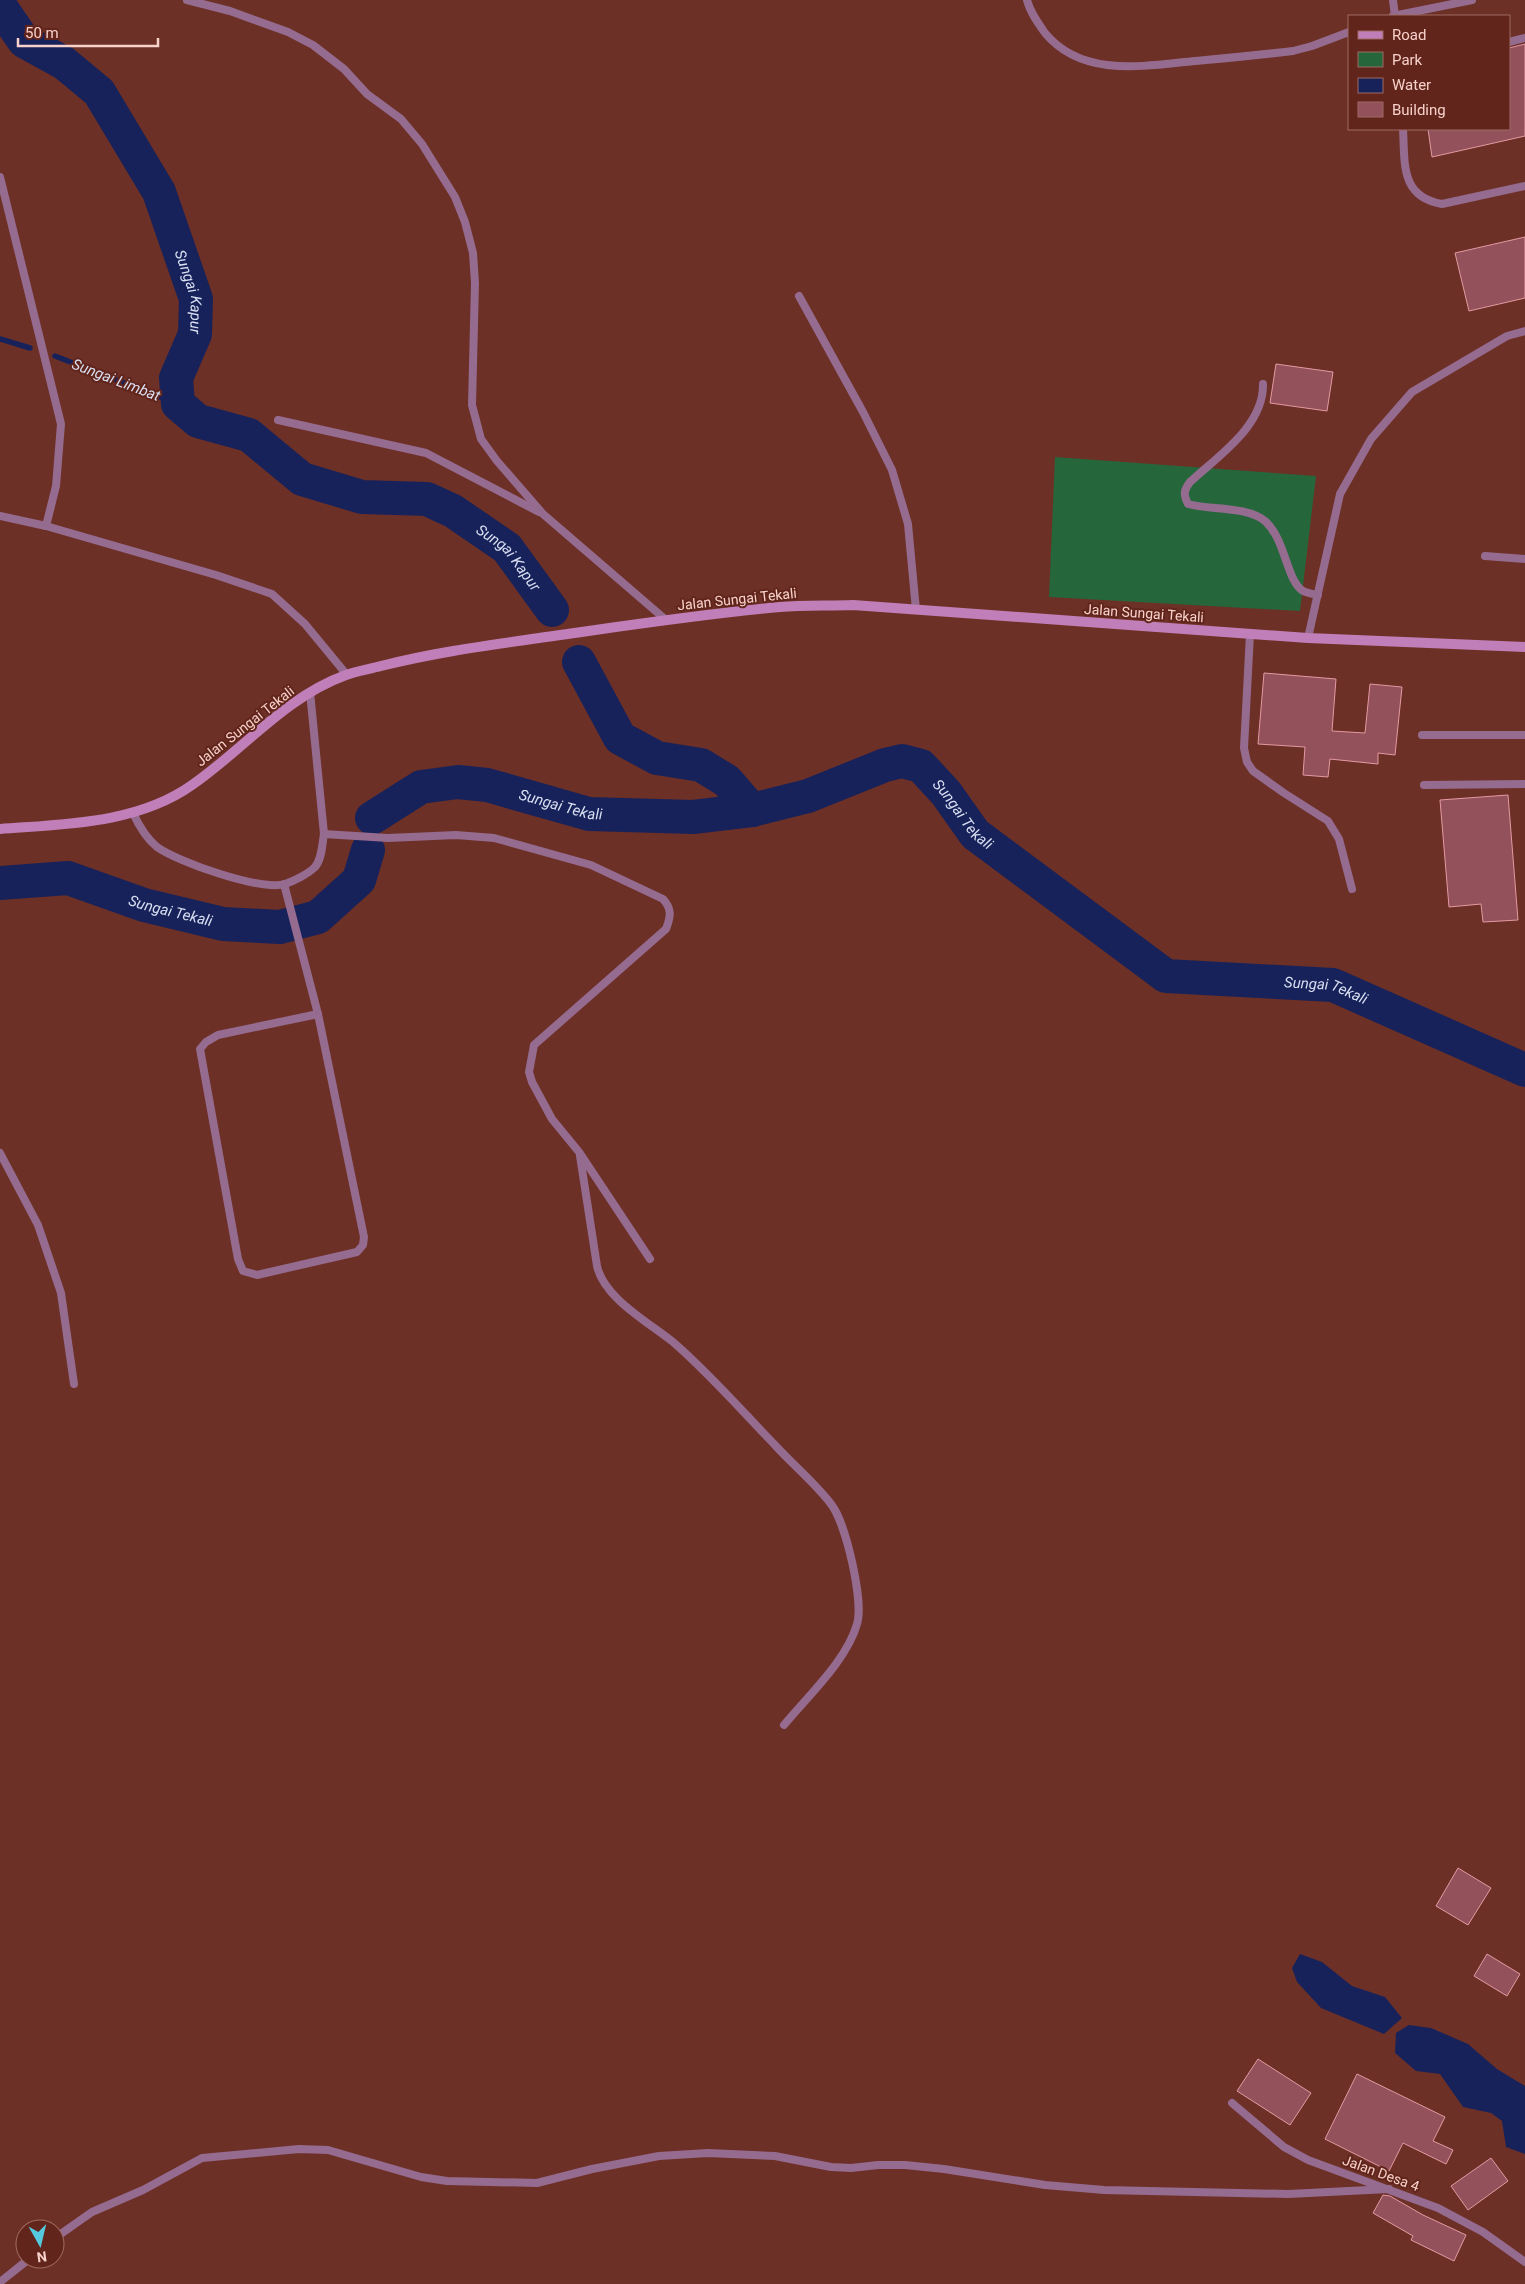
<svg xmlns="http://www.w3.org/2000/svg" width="1525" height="2284" viewBox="0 0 1525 2284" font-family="Roboto,sans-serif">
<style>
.green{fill:#26663b}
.water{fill:#18225a}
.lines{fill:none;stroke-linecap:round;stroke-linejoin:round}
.stream{stroke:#18225a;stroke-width:5.5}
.river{stroke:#18225a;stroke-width:34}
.building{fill:#93515b;stroke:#e39aa3}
.lane{stroke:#956b8f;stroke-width:8}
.secondary{stroke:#c07fb8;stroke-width:10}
.labels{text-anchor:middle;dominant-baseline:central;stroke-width:4;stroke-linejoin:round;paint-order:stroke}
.street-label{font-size:14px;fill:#f7d1ca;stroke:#61251c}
.water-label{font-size:15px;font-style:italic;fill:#d8dff1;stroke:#61251c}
</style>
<rect width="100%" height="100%" fill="#6d3026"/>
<!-- green -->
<polygon class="green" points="1055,457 1316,476 1300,611 1049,597"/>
<!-- water -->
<g class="water">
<polygon points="1300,1954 1322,1962 1352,1986 1385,1997 1402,2018 1384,2034 1321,2008 1297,1982 1292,1968"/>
<polygon points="1409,2025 1431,2028 1468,2044 1497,2069 1525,2086 1525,2154 1506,2147 1502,2121 1491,2113 1463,2107 1440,2074 1416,2071 1395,2053 1396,2033"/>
</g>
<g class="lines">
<!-- stream -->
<g class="stream">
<polyline points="0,339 30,348"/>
<polyline points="55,356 178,404"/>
</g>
<!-- river -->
<g class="river">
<path id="s1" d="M0,6L24,41L64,63L99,92L159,192L196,299L195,334L176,378L178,404L198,421L249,435L302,479L362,497L427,499L453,511L507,548L552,610"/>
<polyline points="579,662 620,738 657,758 701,765 727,781 752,810"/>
<path id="s2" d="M372,818L421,787L458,782L487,785L589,814L693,817L752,810L808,796L885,765L902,761L921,766L946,793L975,834L1166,976L1333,985L1525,1070"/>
<path id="s3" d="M0,883L68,878L144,905L223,924L280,927L318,917L359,880L368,850"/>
</g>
</g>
<!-- building -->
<g class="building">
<polygon points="1525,44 1525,136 1432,157 1428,129 1509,129 1509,48"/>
<polygon points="1525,237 1525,298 1469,311 1455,253"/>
<polygon points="1276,364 1333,372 1327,411 1270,403"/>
<polygon points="1264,673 1336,679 1332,731 1365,733 1370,684 1402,687 1395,755 1378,753 1378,764 1330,759 1328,777 1303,775 1305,747 1258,744"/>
<polygon points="1508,795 1518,920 1483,922 1481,904 1449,907 1440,800"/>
<polygon points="1458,1868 1491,1888 1468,1925 1436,1906"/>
<polygon points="1487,1954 1520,1974 1507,1996 1474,1976"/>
<polygon points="1258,2059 1311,2093 1290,2125 1237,2091"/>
<polygon points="1357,2074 1445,2117 1433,2141 1453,2150 1446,2164 1403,2143 1389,2171 1325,2139"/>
<polygon points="1491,2158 1508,2181 1468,2210 1451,2186"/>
<polygon points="1383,2195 1390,2196 1423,2215 1466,2235 1454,2261 1411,2240 1413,2236 1373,2213"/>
</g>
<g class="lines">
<!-- lane -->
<g class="lane">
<polyline points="187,0 230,11 288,32 313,45 344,69 367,94 401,119 422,144 455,197 465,222 473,253 475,283 472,405 481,439 497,461 543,514 666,620"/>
<path d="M1027,0C1030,12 1038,23 1045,33C1082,78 1144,66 1195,61C1227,58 1260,55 1293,51L1312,46L1349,32"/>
<polyline points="1393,0 1395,16"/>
<polyline points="1393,16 1472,0"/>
<polyline points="1509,42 1525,38"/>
<path d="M1403,129C1405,163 1400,197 1442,204L1525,186"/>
<polyline points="0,177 61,424 56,486 46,526"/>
<polyline points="799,296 863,412 892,470 908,524 916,610"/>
<path d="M1263,384C1264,426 1218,456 1190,482C1184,490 1183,494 1188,504C1209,510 1247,506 1265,521C1286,540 1286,580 1303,591C1307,593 1313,594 1318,595"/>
<polyline points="278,420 426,453 539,512"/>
<polyline points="0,516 46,526 216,575 272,594 305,624 347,675"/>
<polyline points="1485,556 1525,559"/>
<polyline points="1250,634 1244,748 1247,762 1253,771 1284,793 1328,821 1339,839 1352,889"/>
<polyline points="1308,638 1340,494 1371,439 1412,392 1507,336 1525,331"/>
<polyline points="1422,735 1525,735"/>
<polyline points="1424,785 1525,784"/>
<path d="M133,813C139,826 146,838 157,847C178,862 260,891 285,884C294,881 308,874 315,867C322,859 322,845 324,834L310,692"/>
<path d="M324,834L388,838L456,835L494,838L591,865L663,899C672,909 671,916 666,929L534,1045L529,1072L532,1082L552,1119L579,1152L650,1259"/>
<polyline points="284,884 318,1014"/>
<polygon points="318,1014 364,1237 363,1245 357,1252 257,1275 243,1271 238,1259 200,1049 206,1042 218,1035"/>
<polyline points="0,1153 38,1225 61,1293 74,1384"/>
<path d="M580,1156L597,1266C604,1298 648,1322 673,1342C709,1373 741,1410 774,1444C792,1464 815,1483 831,1504C846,1523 864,1602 857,1624C847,1660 808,1696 784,1725"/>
<polyline points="1232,2103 1284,2147 1308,2160 1438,2208 1483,2232 1525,2262"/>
<polyline points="55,2238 92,2212 143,2190 202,2158 299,2149 328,2150 421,2177 447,2181 537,2183 592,2169 659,2156 708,2153 775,2156 831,2167 851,2168 878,2165 905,2165 944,2169 1045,2185 1104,2190 1288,2194 1389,2189"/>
<polyline points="0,2282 29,2259"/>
</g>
<!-- secondary -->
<path class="secondary" d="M0,829C64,824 137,824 192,785C244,749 285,697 346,675C357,671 370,669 381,666C436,652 491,645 546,637C624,626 702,614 780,607C804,605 829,606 853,605L1308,638L1525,647"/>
</g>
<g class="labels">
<!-- street labels -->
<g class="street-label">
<text transform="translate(737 599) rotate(-6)">Jalan Sungai Tekali</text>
<text transform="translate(1144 613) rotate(4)">Jalan Sungai Tekali</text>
<text transform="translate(245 726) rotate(-38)">Jalan Sungai Tekali</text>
<text transform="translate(1381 2173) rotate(20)">Jalan Desa 4</text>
</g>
<!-- water labels -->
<g class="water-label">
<text stroke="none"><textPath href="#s1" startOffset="355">Sungai Kapur</textPath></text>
<text transform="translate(116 380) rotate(21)">Sungai Limbat</text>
<text stroke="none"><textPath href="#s1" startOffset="850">Sungai Kapur</textPath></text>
<text stroke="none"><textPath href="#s2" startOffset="201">Sungai Tekali</textPath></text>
<text stroke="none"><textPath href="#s2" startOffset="636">Sungai Tekali</textPath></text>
<text stroke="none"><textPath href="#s3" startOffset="176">Sungai Tekali</textPath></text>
<text stroke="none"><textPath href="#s2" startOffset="1058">Sungai Tekali</textPath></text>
</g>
</g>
<!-- legend -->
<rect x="1348" y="15" width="162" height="115" fill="#61251c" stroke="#9d6a62"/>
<rect x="1358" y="31" width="25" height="8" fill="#c07fb8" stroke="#9d6a62"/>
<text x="1392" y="40" font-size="15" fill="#f7d1ca">Road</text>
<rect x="1358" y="52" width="25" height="15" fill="#26663b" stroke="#9d6a62"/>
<text x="1392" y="65" font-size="15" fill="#f7d1ca">Park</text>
<rect x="1358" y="78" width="25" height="15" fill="#18225a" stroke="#9d6a62"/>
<text x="1392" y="90" font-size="15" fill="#f7d1ca">Water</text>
<rect x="1358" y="102" width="25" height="15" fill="#93515b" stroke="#9d6a62"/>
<text x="1392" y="115" font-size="15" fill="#f7d1ca">Building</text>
<!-- north arrow -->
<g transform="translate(40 2244) rotate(172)"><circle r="24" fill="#61251c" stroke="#9d6a62"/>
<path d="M0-4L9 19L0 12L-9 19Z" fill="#55cadf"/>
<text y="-8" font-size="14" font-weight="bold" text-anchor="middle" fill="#f7d1ca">N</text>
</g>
<!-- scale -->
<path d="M18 38v8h140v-8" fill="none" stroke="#f7d1ca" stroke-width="2.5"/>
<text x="25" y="38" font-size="15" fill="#f7d1ca" stroke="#61251c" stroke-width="4" paint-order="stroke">50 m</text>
</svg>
